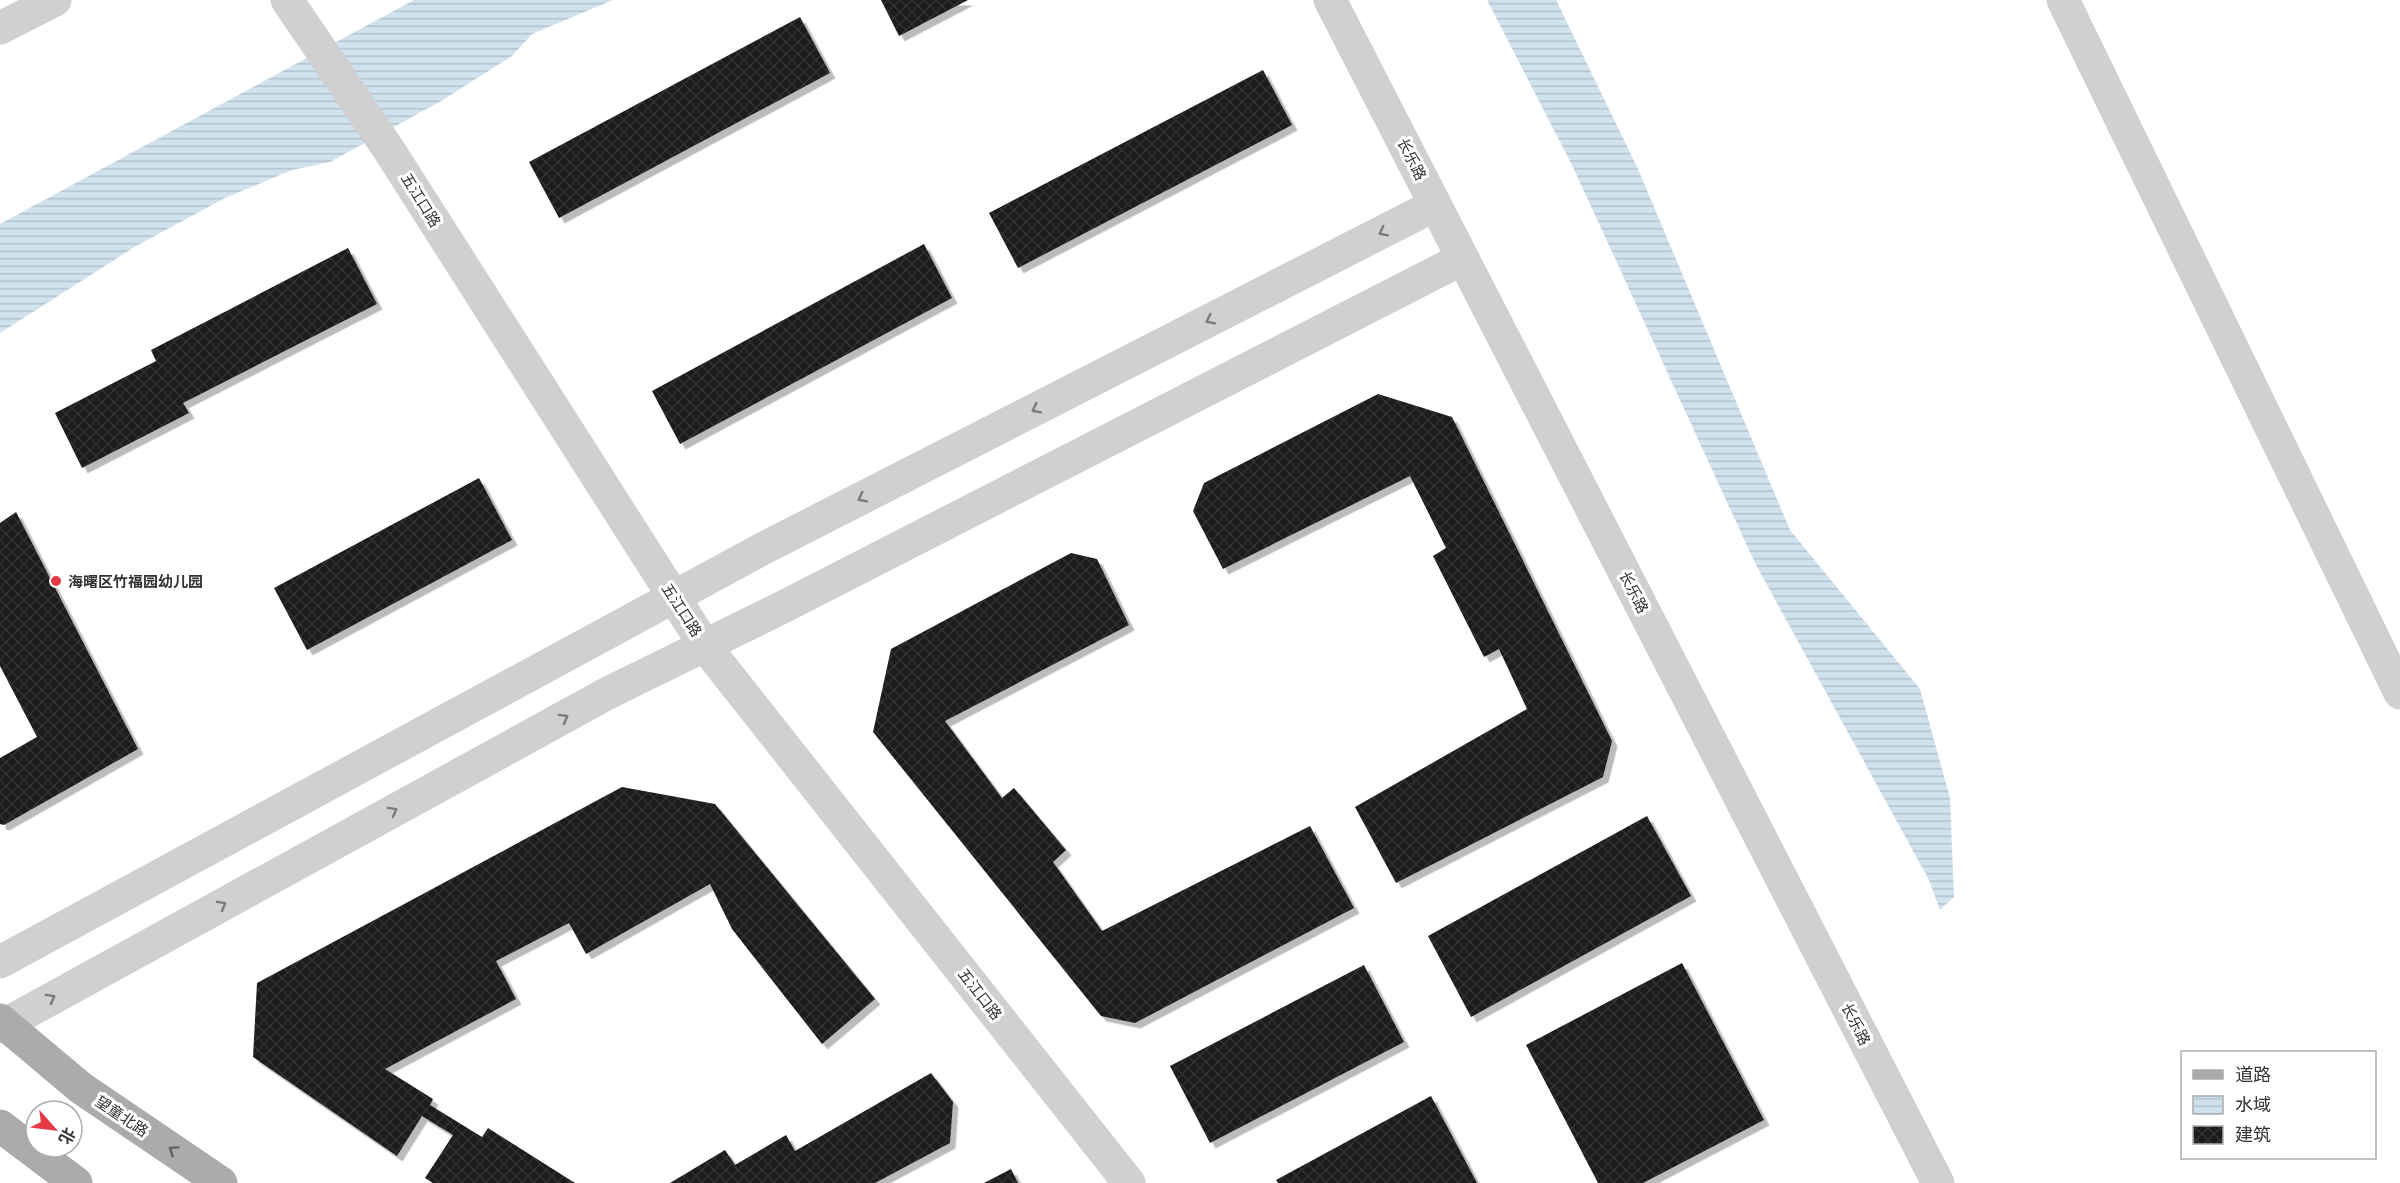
<svg xmlns="http://www.w3.org/2000/svg" width="2400" height="1183" viewBox="0 0 2400 1183" font-family="Poppins,'Noto Sans SC',sans-serif">
<style>
.water{fill:url(#water-rules)}
.building{fill:url(#building-cross-hatch);filter:url(#shadow)}
.lines{fill:none;stroke-linecap:round;stroke-linejoin:round}
.minor{stroke:#d0d0d0;stroke-width:33}
.major{stroke:#ababab;stroke-width:33}
.oneway{stroke:#7a7a7a}
.oneway2{stroke:#636363}
.poi-dot{fill:#e63946;stroke:#fff;stroke-width:2}
.labels{text-anchor:middle;dominant-baseline:central;stroke-width:6;stroke-linejoin:round;paint-order:stroke}
.street-label{font-size:15px;fill:#333;stroke:#fff}
.poi-label{font-size:15px;font-weight:bold;fill:#333;stroke:#fff;text-anchor:start}
</style>
<defs>
<pattern id="water-rules" width="6" height="5" patternUnits="userSpaceOnUse" patternTransform="scale(1.5)"><rect width="6" height="5" fill="#cfe2ee"/><path d="M0 2.5h6" fill="none" stroke="#b2c2cd"/></pattern>
<pattern id="building-cross-hatch" width="8" height="8" patternUnits="userSpaceOnUse" patternTransform="scale(1.5)"><rect width="8" height="8" fill="#1a1a1a"/><path d="M0 0l8 8M0 8l8-8" fill="none" stroke="#333"/></pattern>
<filter id="shadow"><feDropShadow dx="5.5" dy="5.5" stdDeviation="0" flood-color="#0004"/></filter>
</defs>
<rect width="100%" height="100%" fill="#fff"/>
<!-- water -->
<g class="water">
<polygon points="414,0 613,0 532,34 512,56 441,101 330,162 292,170 225,198 136,246 0,333 0,224"/>
<polygon points="1487,0 1556,0 1638,169 1790,530 1920,689 1950,798 1954,897 1940,910 1929,880 1755,563 1572,165"/>
</g>
<!-- building -->
<g class="building">
<polygon points="881,0 968,0 899,36"/>
<polygon points="800,17 830,73 559,218 529,162"/>
<polygon points="1263,70 1292,125 1018,268 989,213"/>
<polygon points="924,244 952,298 680,444 652,391"/>
<polygon points="348,248 377,304 183,403 189,413 82,468 55,413 156,361 151,350"/>
<polygon points="1378,394 1452,417 1612,741 1603,777 1396,883 1355,807 1527,709 1499,649 1484,657 1433,556 1446,548 1410,476 1223,569 1193,511 1204,483"/>
<polygon points="479,478 512,540 307,650 274,588"/>
<polygon points="16,512 138,749 4,825 0,824 0,758 37,737 0,666 0,523"/>
<polygon points="1071,553 1097,559 1129,625 945,721 1002,798 1014,788 1066,850 1053,862 1102,931 1310,826 1354,908 1135,1023 1101,1016 873,732 891,649"/>
<polygon points="622,787 715,804 875,999 822,1044 732,929 710,884 586,954 569,923 496,961 516,999 385,1069 433,1099 430,1105 482,1137 488,1128 575,1183 433,1183 425,1178 453,1135 422,1116 397,1156 253,1057 257,983"/>
<polygon points="1647,816 1691,896 1471,1017 1428,936"/>
<polygon points="1682,963 1764,1120 1643,1183 1598,1183 1526,1045"/>
<polygon points="1364,965 1404,1042 1210,1143 1170,1066"/>
<polygon points="931,1073 953,1102 950,1143 875,1183 670,1183 725,1150 735,1165 786,1135 795,1151"/>
<polygon points="1431,1096 1477,1183 1278,1183 1276,1180"/>
<polygon points="1011,1169 1018,1183 984,1183"/>
</g>
<g class="lines">
<!-- minor -->
<g class="minor">
<polyline points="287,0 389,150 705,646 1129,1183"/>
<polyline points="1330,0 1938,1183"/>
<polyline points="2063,0 2400,693"/>
<polyline points="0,28 55,0"/>
<polyline points="0,962 764,548 1435,205"/>
<polyline points="0,1027 608,693 783,607 1462,259"/>
</g>
<!-- major -->
<g class="major">
<polyline points="0,1020 81,1088 221,1183"/>
<polyline points="0,1126 76,1183"/>
</g>
</g>
<!-- one-way arrows -->
<defs><path id="oneway-chevron" d="M-2-3.5L2.5 0L-2 3.5" fill="none" stroke-width="1.6" stroke-linecap="round" stroke-linejoin="round" transform="scale(1.5)"/></defs>
<g class="oneway">
<use href="#oneway-chevron" transform="translate(1383 232) rotate(153)"/>
<use href="#oneway-chevron" transform="translate(1210 320) rotate(153)"/>
<use href="#oneway-chevron" transform="translate(1036 409) rotate(153)"/>
<use href="#oneway-chevron" transform="translate(862 498) rotate(153)"/>
<use href="#oneway-chevron" transform="translate(564 718) rotate(-29)"/>
<use href="#oneway-chevron" transform="translate(393 811) rotate(-29)"/>
<use href="#oneway-chevron" transform="translate(222 905) rotate(-29)"/>
<use href="#oneway-chevron" transform="translate(51 998) rotate(-29)"/>
</g>
<use class="oneway2" href="#oneway-chevron" transform="translate(173 1150) rotate(-146)"/>
<!-- markers -->
<circle class="poi-dot" cx="56" cy="581" r="6"/>
<g class="labels">
<!-- street labels -->
<g class="street-label">
<text transform="translate(1412 159) rotate(63)">长乐路</text>
<text transform="translate(421 200) rotate(58)">五江口路</text>
<text transform="translate(1634 592) rotate(63)">长乐路</text>
<text transform="translate(682 610) rotate(57)">五江口路</text>
<text transform="translate(980 994) rotate(52)">五江口路</text>
<text transform="translate(1856 1024) rotate(63)">长乐路</text>
<text transform="translate(122 1116) rotate(34)">望童北路</text>
</g>
<!-- poi labels -->
<g class="poi-label">
<text x="68" y="581">海曙区竹福园幼儿园</text>
</g>
</g>
<!-- legend -->
<rect x="2181" y="1051" width="195" height="108" fill="#ffffff" stroke="#adadad" stroke-width="1.5"/>
<rect x="2193" y="1070" width="30" height="9" fill="#ababab" stroke="#adadad" stroke-width="1.5"/>
<text x="2235" y="1081" font-size="18" fill="#333333">道路</text>
<rect x="2193" y="1096" width="30" height="18" fill="url(#water-rules)" stroke="#adadad" stroke-width="1.5"/>
<text x="2235" y="1111" font-size="18" fill="#333333">水域</text>
<rect x="2193" y="1126" width="30" height="18" fill="url(#building-cross-hatch)" stroke="#adadad" stroke-width="1.5"/>
<text x="2235" y="1141" font-size="18" fill="#333333">建筑</text>
<!-- north arrow -->
<g transform="translate(54 1129) rotate(118)"><circle r="28" fill="#ffffff" stroke="#adadad" stroke-width="1.5"/>
<path d="M0-4.5L10 22L0 15L-10 22Z" fill="#e63946"/>
<text y="-9" font-size="16" font-weight="bold" text-anchor="middle" fill="#333333">北</text>
</g>
</svg>
